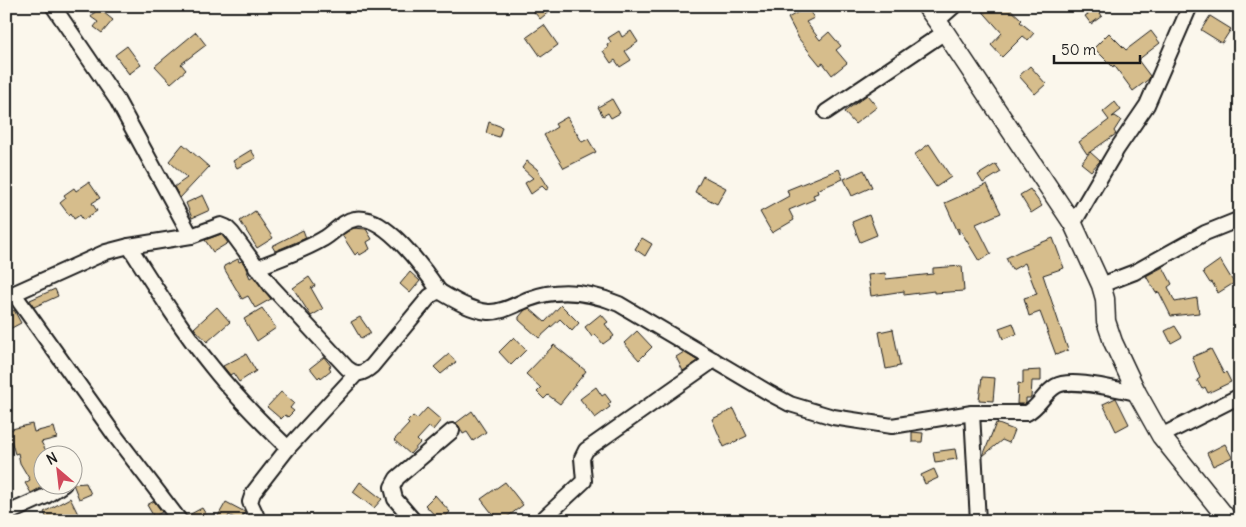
<svg xmlns="http://www.w3.org/2000/svg" width="1246" height="527" viewBox="0 0 1246 527" font-family="Delius,sans-serif">
<style>
.building{fill:#d6bd8c;stroke:#1c1c1c}
.lines{fill:none;stroke-linecap:round;stroke-linejoin:round}
.minor-casing{stroke:#1c1c1c;stroke-width:18}
.tertiary-casing{stroke:#1c1c1c;stroke-width:21}
.minor{stroke:#fbf7ec;stroke-width:14}
.tertiary{stroke:#fbf7ec;stroke-width:18}
</style>
<rect width="100%" height="100%" fill="#fbf7ec"/>
<filter id="ink" filterUnits="userSpaceOnUse"><feTurbulence type="fractalNoise" baseFrequency=".02" numOctaves="2"/><feDisplacementMap in="SourceGraphic" scale="10" xChannelSelector="R" yChannelSelector="G"/><feConvolveMatrix kernelMatrix="1 2 1 2 8 2 1 2 1" color-interpolation-filters="sRGB"/></filter>
<g filter="url(#ink)">
<!-- building -->
<g class="building">
<polygon points="529,6 556,6 540,19"/>
<polygon points="978,6 1007,6 1022,20 1020,22 1034,33 1028,40 1023,36 1002,57 991,45 1002,33"/>
<polygon points="807,7 814,18 806,22 820,40 829,32 841,46 836,50 847,63 832,75 823,63 820,65 799,39 788,18"/>
<polygon points="98,8 113,20 102,33 94,27 98,22 91,17"/>
<polygon points="1097,8 1102,16 1091,24 1085,16"/>
<polygon points="1210,16 1231,29 1222,43 1201,30"/>
<polygon points="544,25 558,45 541,57 527,37"/>
<polygon points="619,31 622,37 631,31 638,42 625,51 631,60 620,67 615,60 611,63 603,51 608,48 607,45 611,42 608,38"/>
<polygon points="1151,31 1160,43 1138,60 1150,76 1149,79 1133,91 1114,65 1113,67 1094,48 1109,33 1126,50"/>
<polygon points="196,32 206,45 181,64 186,70 171,83 155,66"/>
<polygon points="127,46 141,65 129,74 115,55"/>
<polygon points="1030,66 1046,84 1035,94 1019,76"/>
<polygon points="867,95 877,107 855,124 844,112"/>
<polygon points="612,99 620,113 611,118 608,113 603,116 598,107"/>
<polygon points="1115,102 1121,110 1112,117 1115,116 1121,120 1114,131 1116,134 1087,154 1079,142 1109,120 1103,112"/>
<polygon points="567,117 582,142 588,139 596,152 564,168 544,135 557,127 555,124"/>
<polygon points="489,122 502,127 499,137 486,133"/>
<polygon points="183,144 209,167 180,198 174,187 187,178 169,161"/>
<polygon points="929,144 951,177 936,187 914,155"/>
<polygon points="251,150 256,158 237,168 233,161"/>
<polygon points="1090,152 1100,161 1091,171 1081,163"/>
<polygon points="527,161 537,169 549,188 546,190 542,186 531,194 525,183 533,178 522,168"/>
<polygon points="996,164 1001,172 983,183 978,175"/>
<polygon points="839,169 843,179 817,190 818,193 813,195 815,199 789,210 794,220 772,233 760,212 789,196 787,190"/>
<polygon points="864,170 872,187 852,196 844,179"/>
<polygon points="703,176 726,188 717,204 695,192"/>
<polygon points="89,182 100,198 92,203 97,211 83,220 80,215 74,219 71,213 69,215 60,203 66,198 64,195 74,188 76,191"/>
<polygon points="987,184 1001,213 976,224 991,254 979,261 959,228 959,234 945,203"/>
<polygon points="1030,189 1042,206 1031,213 1020,195"/>
<polygon points="203,195 210,210 192,218 186,203"/>
<polygon points="255,211 273,238 257,248 240,221"/>
<polygon points="869,215 877,235 860,242 852,222"/>
<polygon points="353,228 366,229 372,239 367,242 370,249 360,255 358,252 355,255 342,235"/>
<polygon points="303,230 306,238 275,251 272,246"/>
<polygon points="221,234 228,243 213,252 205,240"/>
<polygon points="642,238 652,244 645,256 635,249"/>
<polygon points="1053,238 1064,268 1043,275 1068,350 1056,355 1040,312 1029,316 1024,298 1037,294 1025,263 1012,270 1006,258 1020,251"/>
<polygon points="238,259 239,262 242,261 244,264 250,278 253,276 271,299 255,308 248,296 242,299 225,270 224,266"/>
<polygon points="1220,260 1234,283 1218,293 1212,282 1210,283 1203,272"/>
<polygon points="962,266 964,291 934,293 934,291 904,295 904,291 871,296 868,275 885,273 886,279 933,274 933,268"/>
<polygon points="1163,267 1172,284 1168,287 1175,302 1197,298 1199,313 1171,316 1159,292 1156,293 1146,276"/>
<polygon points="410,272 420,281 410,293 400,284"/>
<polygon points="309,277 315,286 311,288 323,309 311,316 293,288"/>
<polygon points="55,289 58,296 34,307 30,300"/>
<polygon points="561,305 579,323 572,331 560,319 539,338 519,320 519,317 525,310 529,308 545,322"/>
<polygon points="217,307 230,322 207,342 194,328"/>
<polygon points="262,308 276,328 257,341 244,319"/>
<polygon points="14,310 21,323 6,331 6,314"/>
<polygon points="601,314 608,322 605,324 614,336 603,344 595,334 592,337 585,327"/>
<polygon points="360,317 371,333 361,339 351,322"/>
<polygon points="1013,323 1017,334 1003,339 999,328"/>
<polygon points="1175,326 1182,337 1171,343 1165,331"/>
<polygon points="893,329 900,366 886,369 879,332"/>
<polygon points="637,331 652,347 639,360 624,343"/>
<polygon points="514,337 526,350 511,365 499,352"/>
<polygon points="554,345 586,371 560,404 548,395 544,399 537,392 541,388 526,374"/>
<polygon points="1211,349 1224,374 1226,372 1231,382 1208,393 1205,387 1202,389 1197,380 1200,378 1192,357"/>
<polygon points="684,352 698,361 683,371 676,357"/>
<polygon points="246,354 256,371 239,382 233,373 230,375 223,366"/>
<polygon points="449,354 456,362 441,374 434,367"/>
<polygon points="324,357 331,366 329,367 331,370 321,378 320,376 318,378 310,368"/>
<polygon points="1041,370 1041,381 1032,381 1031,398 1026,398 1026,403 1025,404 1017,404 1018,383 1023,384 1023,371"/>
<polygon points="982,377 995,378 993,401 979,400"/>
<polygon points="596,387 602,396 605,394 611,402 608,404 610,407 595,418 580,399"/>
<polygon points="281,392 294,403 290,408 294,411 288,417 285,415 281,419 267,407"/>
<polygon points="1116,398 1129,424 1116,431 1103,404"/>
<polygon points="427,408 441,420 433,430 429,427 417,440 420,443 410,454 394,440 409,424 407,422 413,416 417,419"/>
<polygon points="734,409 747,436 724,447 712,419"/>
<polygon points="472,411 486,432 473,441 467,432 463,434 459,426 456,423"/>
<polygon points="996,423 1014,430 1009,443 1002,440 983,456"/>
<polygon points="32,424 34,432 54,427 57,438 41,442 48,454 42,454 42,484 47,484 31,493 25,483 30,480 20,463 18,453 15,454 8,430"/>
<polygon points="912,432 923,433 922,442 912,442"/>
<polygon points="1225,444 1232,457 1213,466 1207,453"/>
<polygon points="955,449 957,459 935,462 933,452"/>
<polygon points="934,469 938,478 925,484 921,475"/>
<polygon points="360,482 382,499 374,508 353,492"/>
<polygon points="505,482 523,505 502,521 498,521 481,499"/>
<polygon points="86,483 91,494 79,499 73,484"/>
<polygon points="435,495 450,512 440,521 425,505"/>
<polygon points="70,498 78,514 64,521 48,521 44,512"/>
<polygon points="154,501 162,512 154,517 147,505"/>
<polygon points="226,502 245,512 240,521 229,515 226,521 218,516"/>
<polygon points="202,508 207,516 198,521 189,521 187,516"/>
</g>
<g class="lines">
<defs>
<g id="minor">
<polyline points="53,6 117,100 191,236"/>
<polyline points="937,21 954,6"/>
<polyline points="826,112 945,32"/>
<polyline points="1073,224 1117,149 1147,105 1190,6"/>
<path d="M129,246C155,287 181,329 212,367C235,396 261,422 288,448"/>
<path d="M256,268C278,259 303,251 323,239C334,233 342,221 355,219C384,213 425,270 439,291"/>
<polyline points="1101,285 1135,272 1205,233 1240,219"/>
<polyline points="14,294 116,437 180,521"/>
<path d="M6,297L106,252L129,246L191,236L221,225L226,227L232,233L271,286L347,368C357,376 363,374 372,366L430,296L439,291C454,300 470,310 488,312C502,313 516,304 529,299C558,288 590,292 619,304L771,394L790,404L833,417L892,426L972,413H1027C1039,407 1044,393 1056,386C1071,377 1118,390 1137,393"/>
<polyline points="972,413 978,521"/>
<polyline points="1161,436 1240,396"/>
<polyline points="6,514 46,496 64,484"/>
<polyline points="256,521 256,515 250,502 253,493 288,448 357,373"/>
<polyline points="414,521 395,499 392,487 397,478 452,431"/>
<polyline points="541,521 584,481 582,458 586,450 714,360"/>
</g>
<polyline id="tertiary" points="926,6 945,32 1073,224 1101,285 1105,299 1106,321 1113,342 1137,393 1161,436 1229,521"/>
</defs>
<!-- minor casing -->
<use href="#minor" class="minor-casing"/>
<!-- tertiary casing -->
<use href="#tertiary" class="tertiary-casing"/>
<!-- minor -->
<use href="#minor" class="minor"/>
<!-- tertiary -->
<use href="#tertiary" class="tertiary"/>
</g>
</g>
<!-- margin -->
<rect width="1246" height="527" fill="none" stroke="#fbf7ec" stroke-width="25"/>
<rect x="12" y="12" width="1221" height="502" fill="none" stroke="#1c1c1c" stroke-width="2" filter="url(#ink)"/>
<!-- north arrow -->
<g transform="translate(58 470) rotate(332)"><circle r="24" fill="#fbf7ec" stroke="#a29f99"/>
<path d="M0-4L9 19L0 12L-9 19Z" fill="#d1495b"/>
<text y="-8" font-size="14" font-weight="bold" text-anchor="middle" fill="#1c1c1c">N</text>
</g>
<!-- scale -->
<path d="M1054 55v8h86v-8" fill="none" stroke="#1c1c1c" stroke-width="2.5"/>
<text x="1061" y="55" font-size="15" fill="#1c1c1c" stroke="#fbf7ec" stroke-width="4" paint-order="stroke">50 m</text>
</svg>
